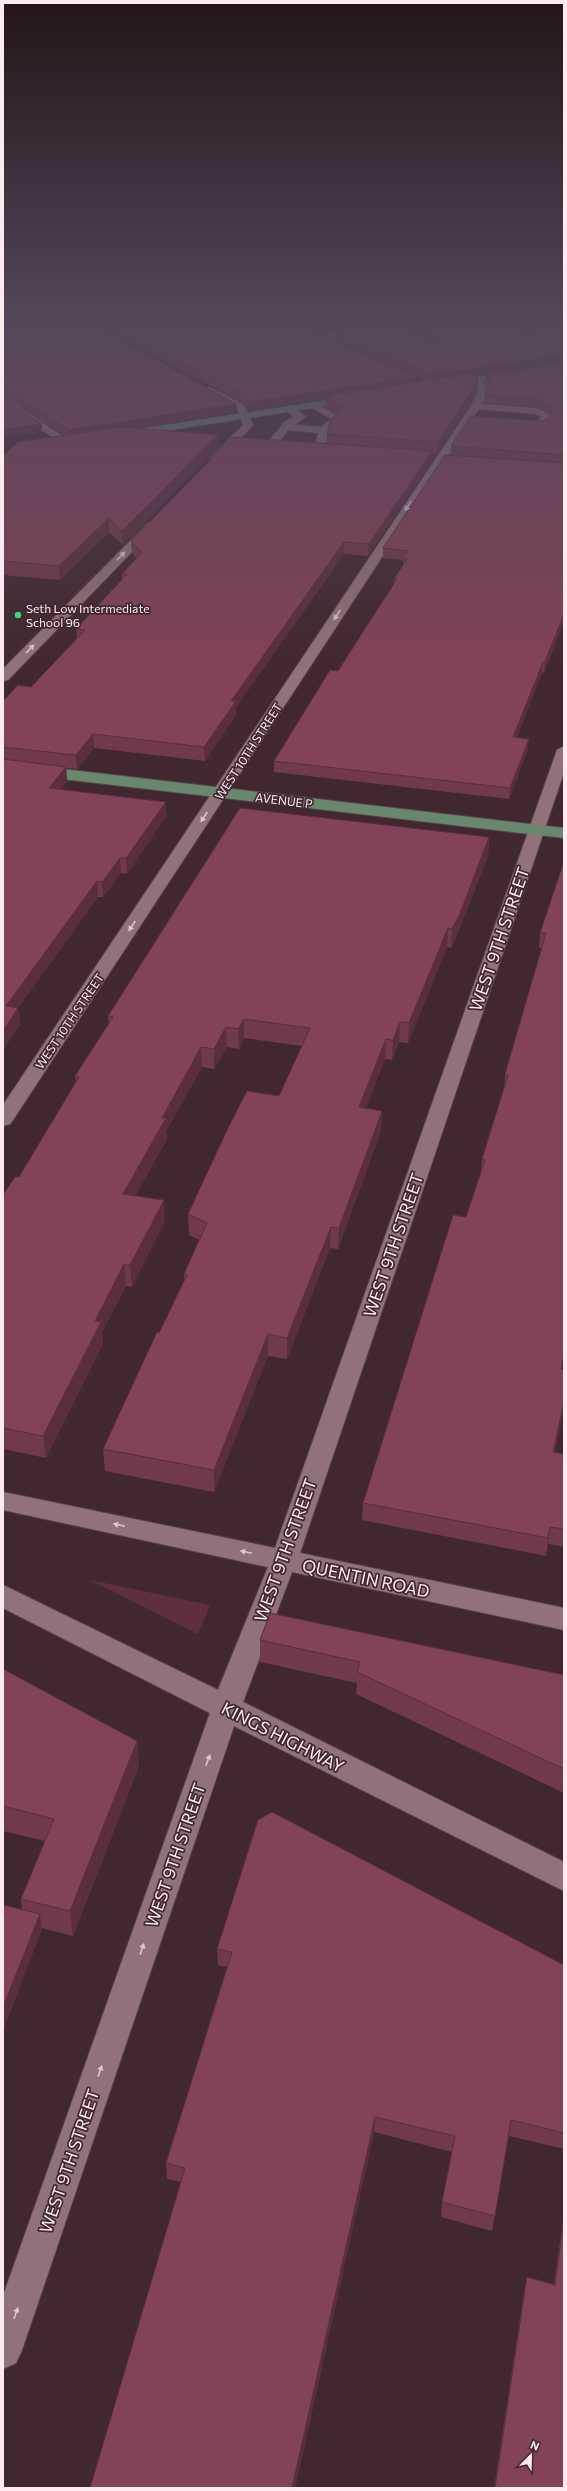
<svg xmlns="http://www.w3.org/2000/svg" width="567" height="2491" viewBox="0 0 567 2491" font-family="Commissioner,sans-serif">
<style>
.green{fill:#5f2e40}
.lines{fill:none;stroke-linecap:round;stroke-linejoin:round}
.minor-casing{stroke:#5b444c;stroke-width:2}
.major-casing{stroke:#5b444c;stroke-width:2}
.minor{fill:#91727b;fill-rule:evenodd}
.major{fill:#68886d;fill-rule:evenodd}
.wall{fill:#70394d}
.shaded-wall{fill:#5b2e3e}
.building{fill:#824259;stroke:#5b2e3e}
.oneway{fill:#ddc7ce}
.poi-dot{fill:#40d77c;stroke:#412730;stroke-width:1.5}
.labels{text-anchor:middle;dominant-baseline:central;stroke-width:3.5;stroke-linejoin:round;paint-order:stroke}
.far-poi-label{font-size:12px;fill:#feebf1;stroke:#412730;text-anchor:start}
.far-street-label{font-size:12px;fill:#feebf1;stroke:#412730}
.near-street-label{font-size:17px;fill:#feebf1;stroke:#412730}
</style>
<rect width="100%" height="100%" fill="#412730"/>
<!-- green -->
<polygon class="green" points="90,1580 210,1605 198,1634"/>
<g class="lines">
<defs>
<g id="minor">
<polygon points="365,328 369,331 368,333 319,341 315,338 319,335"/>
<polygon points="477,377 489,388 482,404 536,408 552,415 545,427 541,428 517,426 512,423 517,420 538,422 541,416 535,414 479,409 13,1120 10,1124 3,1126 3,1105 471,406 479,388 472,380"/>
<polygon points="210,387 244,405 253,425 220,461 216,462 211,459 212,457 243,425 237,409 207,392 207,388"/>
<polygon points="3,398 6,399 74,443 69,446 65,445 3,405"/>
<polygon points="314,402 343,419 328,431 324,451 320,452 315,449 318,433 288,430 275,447 267,447 266,445 285,421 294,417 287,411 287,407 293,407 306,417 294,425 321,427 331,419 311,407 311,403"/>
<polygon points="153,521 159,524 157,526 8,680 3,681 3,669 149,522"/>
<polygon points="564,746 564,772 300,1553 564,1608 564,1630 292,1572 243,1702 564,1862 564,1891 234,1726 22,2350 16,2363 3,2369 3,2296 210,1713 3,1608 3,1585 218,1690 268,1567 3,1510 3,1492 275,1548 557,750"/>
</g>
<g id="major">
<polygon points="564,363 564,369 449,387 444,384 449,381"/>
<polygon points="355,396 360,399 358,401 126,437 121,434 126,431"/>
<polygon points="3,762 564,828 564,838 3,772"/>
</g>
</defs>
<!-- minor casing -->
<use href="#minor" class="minor-casing"/>
<!-- major casing -->
<use href="#major" class="major-casing"/>
<!-- minor -->
<use href="#minor" class="minor"/>
<!-- major -->
<use href="#major" class="major"/>
</g>
<!-- wall -->
<g class="wall">
<polygon points="3,319 236,404 237,412 135,428 218,435 219,447 123,545 109,532 60,580 3,575 3,456 65,435 3,397"/>
<polygon points="86,319 285,319 416,377 416,382 428,381 337,340 337,332 433,343 437,343 392,325 321,333 287,319 564,319 564,350 517,331 564,351 564,362 476,375 478,377 477,388 470,405 437,453 432,453 431,462 368,556 344,554 236,707 236,715 205,761 94,748 77,769 66,768 67,781 61,789 166,816 127,874 121,873 103,897 98,897 18,1008 20,1024 3,1050 3,701 31,687 77,639 76,629 122,580 122,574 137,558 132,553 131,541 327,443 327,434 337,414 326,407 326,398 248,410 245,404"/>
<polygon points="564,363 564,626 562,626 544,673 542,672 517,737 528,749 509,799 274,772 274,761 338,671 393,585 394,579 403,565 403,560 383,558 383,548 543,462 451,455 451,446 547,420 550,413 537,407 484,403 485,395 488,386 485,383 486,375"/>
<polygon points="489,837 488,856 457,935 451,948 447,947 408,1043 399,1042 392,1060 385,1059 366,1108 382,1111 381,1131 338,1249 330,1248 287,1359 268,1356 214,1492 105,1471 103,1449 184,1281 184,1274 199,1240 189,1235 188,1214 279,1096 302,1046 244,1038 239,1049 227,1047 214,1069 202,1067 166,1131 167,1139 135,1196 165,1221 132,1287 126,1286 102,1332 103,1344 46,1458 3,1449 3,1195 19,1177 76,1082 75,1076 109,1023 108,1016"/>
<polygon points="564,861 564,1362 562,1370 564,1370 564,1408 555,1452 564,1462 564,1547 548,1544 546,1556 362,1520 363,1503 466,1217 481,1171 482,1159 504,1089 505,1074 542,948 539,948 540,933"/>
<polygon points="260,1640 564,1675 564,1793 356,1694 357,1683 260,1662"/>
<polygon points="3,1669 137,1741 139,1766 73,1936 42,1928 42,1930 22,1909 21,1899 45,1841 3,1831"/>
<polygon points="217,1949 564,1965 564,2149 509,2136 492,2231 441,2217 442,2202 452,2152 374,2132 295,2488 90,2488 181,2182 167,2179 166,2163 227,1967 218,1965"/>
<polygon points="564,2213 564,2488 494,2488 524,2292 527,2277 554,2284"/>
</g>
<!-- shaded-wall -->
<g class="shaded-wall">
<polygon points="380,319 392,319 392,325 321,333 321,326"/>
<polygon points="564,355 564,362 431,382 431,374"/>
<polygon points="416,377 416,384 326,396 326,398 248,410 248,402"/>
<polygon points="478,377 477,388 470,405 437,453 438,442"/>
<polygon points="236,404 237,412 69,438 69,430"/>
<polygon points="42,424 42,432 3,438 3,430"/>
<polygon points="218,435 219,447 123,545 122,531"/>
<polygon points="432,451 431,462 368,556 369,544"/>
<polygon points="109,518 109,532 60,580 59,566"/>
<polygon points="344,542 344,554 236,707 236,715 205,761 204,747 231,701"/>
<polygon points="563,616 562,626 544,673 545,662"/>
<polygon points="543,662 542,672 513,748 513,737"/>
<polygon points="93,734 94,748 77,769 76,755"/>
<polygon points="529,739 528,749 509,799 510,788"/>
<polygon points="66,767 67,781 50,802 49,788"/>
<polygon points="166,802 166,816 127,874 126,858"/>
<polygon points="489,837 488,856 457,935 451,948 452,929"/>
<polygon points="120,858 121,873 103,897 102,882"/>
<polygon points="97,881 98,897 8,1022 6,1006"/>
<polygon points="448,928 447,947 408,1043 409,1023"/>
<polygon points="18,1008 20,1024 3,1050 3,1031"/>
<polygon points="244,1019 244,1038 239,1049 238,1029"/>
<polygon points="400,1022 399,1042 392,1060 393,1040"/>
<polygon points="226,1027 227,1047 214,1069 214,1049"/>
<polygon points="386,1039 385,1059 359,1128 359,1107"/>
<polygon points="201,1047 202,1067 166,1131 167,1139 125,1215 123,1194 162,1118"/>
<polygon points="382,1111 381,1131 338,1249 339,1228"/>
<polygon points="164,1200 165,1221 132,1287 130,1265"/>
<polygon points="331,1227 330,1248 287,1359 287,1338"/>
<polygon points="124,1264 126,1286 102,1332 103,1344 46,1458 43,1436 95,1321"/>
<polygon points="268,1334 268,1356 214,1492 214,1470"/>
<polygon points="564,1355 564,1362 559,1386 561,1369"/>
<polygon points="564,1402 564,1408 551,1469 553,1452"/>
<polygon points="550,1527 548,1544 546,1556 548,1538"/>
<polygon points="137,1741 139,1766 73,1936 70,1911"/>
<polygon points="40,1914 42,1930 3,2031 3,2007"/>
<polygon points="375,2117 374,2132 295,2488 292,2488"/>
</g>
<!-- building -->
<g class="building">
<polygon points="3,319 82,319 236,404 69,430 3,389"/>
<polygon points="99,319 285,319 416,377 248,402 245,396"/>
<polygon points="304,319 380,319 321,326"/>
<polygon points="396,319 487,319 564,351 564,355 431,374 337,332 390,326 433,343 440,343 440,336"/>
<polygon points="505,319 564,319 564,342"/>
<polygon points="564,363 564,455 451,446 471,416 542,421 547,420 554,406 537,399 485,395 491,380 486,375"/>
<polygon points="475,373 478,377 470,394 438,442 327,434 330,420 345,407 326,396"/>
<polygon points="3,399 42,424 3,430"/>
<polygon points="120,427 218,435 122,531 109,518 59,566 3,561 3,456 18,442"/>
<polygon points="233,437 432,451 369,544 344,542 231,701 236,701 204,747 93,734 76,755 3,747 3,701 18,685 31,687 85,630 76,629 127,574 122,574 142,552 131,541"/>
<polygon points="445,455 564,463 564,616 563,616 545,662 543,662 513,737 529,739 510,788 274,761 330,670 338,671 397,579 394,579 407,559 403,558 408,551 383,548"/>
<polygon points="3,759 66,767 49,788 166,802 126,858 120,858 102,882 97,881 6,1006 18,1008 3,1031"/>
<polygon points="240,808 489,837 459,916 452,929 448,928 409,1023 400,1022 393,1040 386,1039 359,1107 382,1111 339,1228 331,1227 287,1338 268,1334 214,1470 103,1449 157,1332 159,1333 187,1275 184,1274 207,1223 188,1214 229,1126 247,1091 279,1096 310,1028 244,1019 238,1029 226,1027 214,1049 201,1047 162,1118 166,1118 123,1194 164,1200 130,1265 124,1264 95,1321 101,1322 43,1436 3,1428 3,1195 15,1177 19,1177 79,1077 75,1076 113,1017 108,1016"/>
<polygon points="564,861 564,1355 561,1369 564,1370 564,1402 553,1452 564,1454 563,1462 564,1462 564,1529 550,1527 548,1538 363,1503 453,1215 466,1217 485,1160 482,1159 508,1075 505,1074 546,933 540,933"/>
<polygon points="270,1613 564,1675 564,1769 357,1672 360,1662 260,1640"/>
<polygon points="3,1669 137,1741 70,1911 21,1899 54,1819 3,1806"/>
<polygon points="272,1812 564,1965 564,2133 511,2120 495,2216 442,2202 455,2136 375,2117 292,2488 90,2488 185,2168 166,2163 232,1952 217,1949 258,1820"/>
<polygon points="3,1905 40,1914 3,2007"/>
<polygon points="564,2220 564,2488 495,2488 527,2277 555,2285"/>
</g>
<!-- one-way arrows -->
<defs><path id="oneway-solid" d="M-6-.8H1V-3.2L6.5 0L1 3.2V.8H-6Z"/></defs>
<g class="oneway">
<use href="#oneway-solid" transform="translate(408 506) rotate(123)"/>
<use href="#oneway-solid" transform="translate(121 556) rotate(-46)"/>
<use href="#oneway-solid" transform="translate(337 615) rotate(123)"/>
<use href="#oneway-solid" transform="translate(30 649) rotate(-46)"/>
<use href="#oneway-solid" transform="translate(204 817) rotate(124)"/>
<use href="#oneway-solid" transform="translate(132 926) rotate(124)"/>
<use href="#oneway-solid" transform="translate(119 1525) rotate(-168)"/>
<use href="#oneway-solid" transform="translate(246 1552) rotate(-168)"/>
<use href="#oneway-solid" transform="translate(208 1760) rotate(-69)"/>
<use href="#oneway-solid" transform="translate(142 1949) rotate(-71)"/>
<use href="#oneway-solid" transform="translate(100 2071) rotate(-71)"/>
<use href="#oneway-solid" transform="translate(16 2313) rotate(-71)"/>
</g>
<!-- sky -->
<linearGradient id="sky" x2="0" y2="1"><stop stop-color="#24151a"/><stop offset="0.48" stop-color="#544759"/><stop offset="1" stop-color="#544759" stop-opacity="0"/></linearGradient>
<rect width="567" height="668" fill="url(#sky)"/>
<!-- markers -->
<circle class="poi-dot" cx="18" cy="615" r="4"/>
<g class="labels">
<!-- far-poi labels -->
<g class="far-poi-label">
<text x="26" y="608">Seth Low Intermediate<tspan x="26" dy="14">School 96</tspan></text>
</g>
<!-- far-street labels -->
<g class="far-street-label">
<text transform="translate(248 751) rotate(-57)">WEST 10TH STREET</text>
<text transform="translate(284 800) rotate(7)">AVENUE P</text>
<text transform="translate(69 1021) rotate(-56)">WEST 10TH STREET</text>
</g>
<!-- near-street labels -->
<g class="near-street-label">
<text transform="translate(499 939) rotate(-71)">WEST 9TH STREET</text>
<text transform="translate(393 1245) rotate(-71)">WEST 9TH STREET</text>
<text transform="translate(285 1550) rotate(-70)">WEST 9TH STREET</text>
<text transform="translate(366 1578) rotate(12)">QUENTIN ROAD</text>
<text transform="translate(283 1737) rotate(27)">KINGS HIGHWAY</text>
<text transform="translate(175 1855) rotate(-71)">WEST 9TH STREET</text>
<text transform="translate(69 2161) rotate(-71)">WEST 9TH STREET</text>
</g>
</g>
<!-- border -->
<rect width="567" height="2491" fill="none" stroke="#feebf1" stroke-width="8"/>
<!-- north arrow -->
<g transform="translate(531 2455) rotate(23)" stroke="#412730" stroke-width="3" paint-order="stroke">
<path d="M0-3L7 15L0 10L-7 15Z" fill="#feebf1"/>
<text y="-6" font-size="11" font-weight="bold" text-anchor="middle" fill="#feebf1">N</text>
</g>
</svg>
